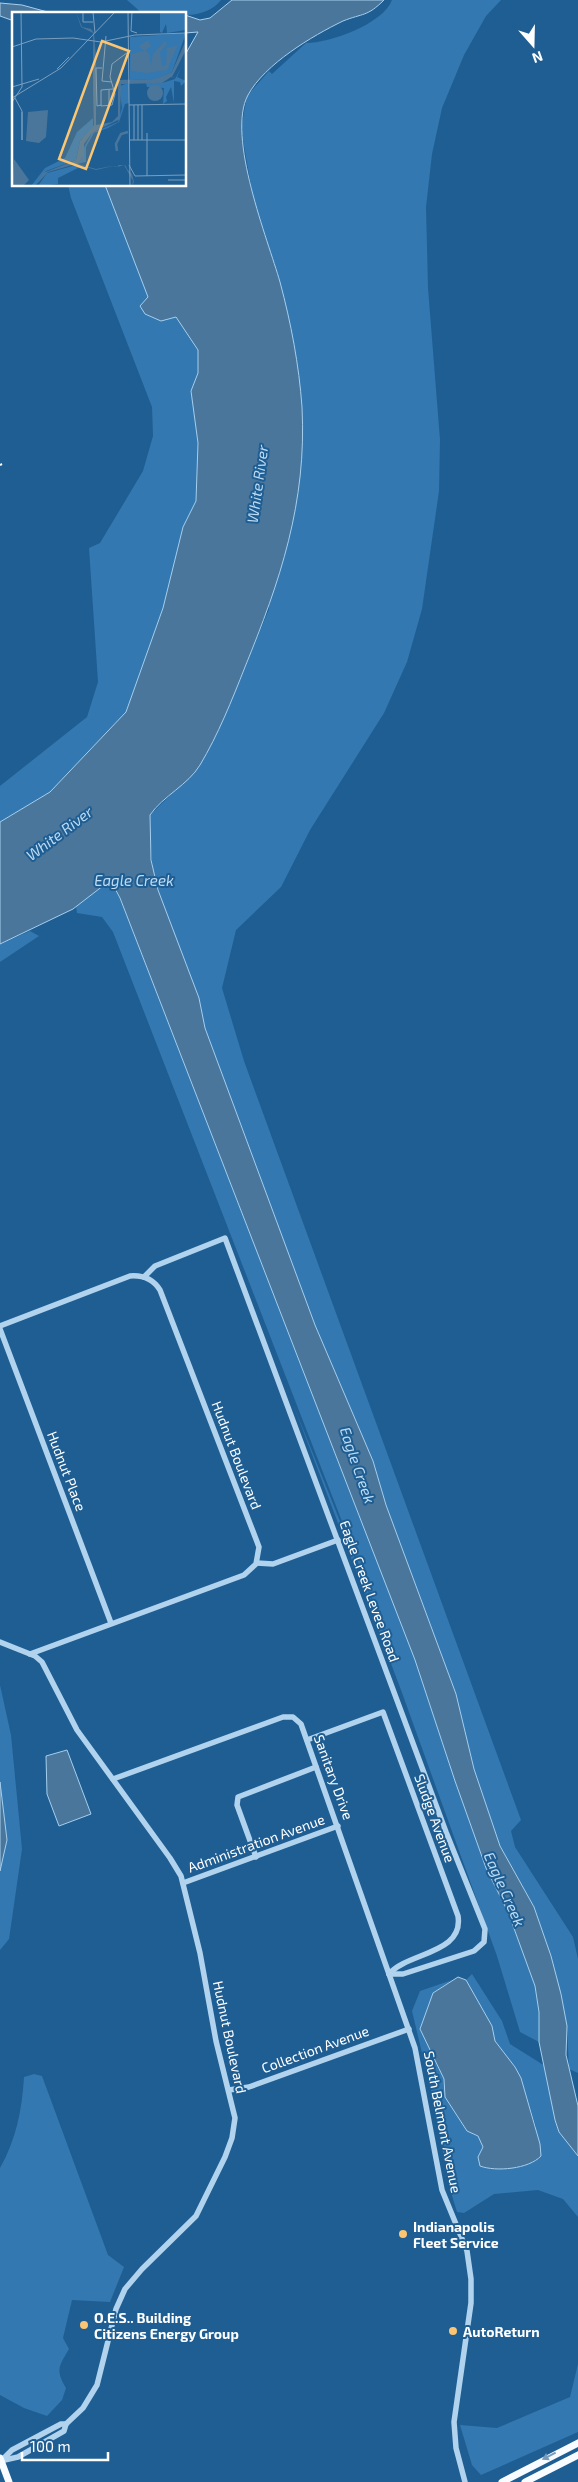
<svg xmlns="http://www.w3.org/2000/svg" width="578" height="2482" viewBox="0 0 578 2482" font-family="'Exo 2',sans-serif">
<style>
.green{fill:#3378b0}
.water{fill:#4b769b;stroke:#a5cfef}
.lines{fill:none;stroke-linecap:round;stroke-linejoin:round}
.minor{stroke:#b1d3ee;stroke-width:5.5}
.major{stroke:#f8fbff;stroke-width:7}
.rail{stroke:#fff;stroke-width:2;stroke-dasharray:9 4;stroke-linecap:butt}
.oneway{fill:#769dbe}
.poi-dot{fill:#fcc571;stroke:#1f5e93;stroke-width:2}
.labels{text-anchor:middle;dominant-baseline:central;stroke-width:4;stroke-linejoin:round;paint-order:stroke}
.street-label{font-size:14px;fill:#fff;stroke:#1f5e93}
.poi-label{font-size:14px;font-weight:bold;fill:#fff;stroke:#1f5e93;text-anchor:start}
.water-label{font-size:15px;font-style:italic;fill:#bddcf5;stroke:#1f5e93}
.inset-river{fill:none;stroke:#4b769b;stroke-width:2.5}
.inset-road{fill:none;stroke:#799ebe;stroke-width:1}
.view{fill:#fcc571;fill-opacity:0.15;stroke:#fcc571;stroke-width:2.5}
.inset-edge{fill:none;stroke:#fff;stroke-width:2.5}
</style>
<rect width="100%" height="100%" fill="#1f5e93"/>
<!-- green -->
<g class="green">
<path d="M127,0H221C204,22 168,14 143,14Z"/>
<path d="M392,0H501L486,16L464,55L442,108L432,154L426,207L428,288L440,440L439,491L422,609L407,662L384,713L310,830L281,887L236,930L222,988L244,1061L521,1820L511,1831L515,1847L573,1937L578,1959V2073L569,2069L567,2026L561,1994L534,1907L500,1846L474,1769L456,1694L386,1505L373,1461L315,1325L205,1028C196,978 174,939 158,891C150,866 151,841 150,815L198,768L228,709L269,609L280,282L255,208L241,129L247,96L269,71L272,74L306,43C330,43 383,24 392,0Z"/>
<polygon points="68,185 105,185 116,214 198,350 198,373 191,391 198,443 196,501 183,527 163,608 126,712 50,792 0,822 0,786 87,717 98,682 89,548 100,543 143,471 153,436 152,407 71,198"/>
<polygon points="111,881 120,899 415,1660 455,1781 486,1868 508,1912 535,1986 539,2012 539,2042 520,2032 497,1956 401,1690 293,1404 399,1668 113,932 102,917 77,913 76,906 99,887"/>
<polygon points="30,931 39,936 0,962 0,944"/>
<polygon points="0,1685 11,1735 22,1849 9,1939 0,1950 0,1871 7,1840 0,1782"/>
<polygon points="472,1974 502,2021 510,2044 545,2066 555,2121 559,2132 578,2156 578,2217 563,2199 538,2190 494,2194 464,2213 457,2212 449,2186 434,2103 412,2011 420,1991 452,1980 433,1993 420,2029 444,2079 445,2097 467,2131 478,2136 483,2147 478,2157 536,2127 521,2078 515,2067 495,2041 466,1980"/>
<path d="M34,2074L42,2076L108,2255L124,2267L110,2302L72,2300L63,2338L69,2349C59,2366 55,2370 66,2388L62,2400L47,2416L24,2408L0,2395V2168C16,2140 22,2110 24,2077Z"/>
<polygon points="578,2364 578,2432 481,2475 472,2465 460,2425 497,2428 570,2397"/>
</g>
<!-- water -->
<g class="water">
<path d="M232,0H384C367,17 363,13 343,21C312,36 265,64 248,95C226,136 268,240 280,282C291,323 299,365 302,407C307,503 280,581 245,667C232,700 218,735 200,765C188,785 163,796 150,815L151,860L158,890L199,998L205,1028L315,1325L373,1461L386,1505L456,1694L474,1769L500,1846L534,1907L551,1956L561,1994L567,2026L566,2055L578,2106V2156L559,2132L555,2120L539,2042V2012L535,1986L508,1912L486,1868L455,1781L415,1660L120,898L111,881L108,882L73,909L0,944V822L50,792L126,712L163,608L183,527L196,501L198,443L191,391L198,373V350L176,317L161,321L145,314L140,306L148,297L105,185H185V55L198,32L185,33V15L200,20L210,18Z"/>
<polygon points="0,3 22,5 55,14 14,14 14,21 0,16"/>
<polygon points="67,1750 91,1814 59,1826 47,1794 46,1756"/>
<polygon points="0,1782 7,1840 0,1871"/>
<path d="M458,1977L466,1980L492,2026L495,2041L515,2067L521,2078L540,2144L541,2156C529,2169 496,2172 480,2166L478,2157L483,2147L478,2136L467,2131L445,2097L444,2079L420,2029L433,1993Z"/>
</g>
<g class="lines">
<!-- minor -->
<g class="minor">
<polyline points="144,1277 155,1266 225,1238 446,1832 485,1929 484,1942 474,1951 403,1974 389,1974"/>
<path d="M0,1326L130,1276C143,1275 153,1279 160,1290L259,1547L256,1564L244,1575L30,1654"/>
<polyline points="0,1329 111,1623"/>
<polyline points="257,1563 273,1564 338,1540"/>
<polyline points="0,1642 35,1656 42,1662 77,1730 170,1858 181,1876 200,1953 216,2041 235,2118 232,2138 225,2157 196,2216 142,2269 125,2289 116,2309 97,2385 83,2408 66,2424 64,2431 18,2457 0,2461"/>
<path d="M307,1740L383,1712L458,1916C464,1954 408,1952 389,1974"/>
<polyline points="113,1779 283,1717 293,1717 301,1724 415,2048 442,2190 467,2251 471,2279 471,2303 454,2422 456,2448 465,2482"/>
<polyline points="256,1857 237,1805 238,1797 316,1767"/>
<polyline points="183,1883 338,1826"/>
<polyline points="229,2090 249,2087 409,2029"/>
<polyline points="1,2461 12,2450 61,2424 66,2424"/>
</g>
<!-- major -->
<g class="major">
<polyline points="0,2458 9,2482"/>
<polyline points="502,2482 578,2443"/>
<polyline points="525,2482 578,2455"/>
</g>
<!-- rail -->
<polyline class="rail" points="0,465 2,464"/>
</g>
<!-- one-way arrows -->
<defs><path id="oneway-solid" d="M-6-.8H1V-3.2L6.5 0L1 3.2V.8H-6Z" transform="scale(1.25)"/></defs>
<use class="oneway" href="#oneway-solid" transform="translate(549 2456) rotate(153)"/>
<!-- markers -->
<g class="poi-dot">
<circle cx="403" cy="2234" r="5"/>
<circle cx="84" cy="2325" r="5"/>
<circle cx="453" cy="2331" r="5"/>
</g>
<g class="labels">
<!-- street labels -->
<g class="street-label">
<text transform="translate(237 1455) rotate(69)">Hudnut Boulevard</text>
<text transform="translate(67 1471) rotate(69)">Hudnut Place</text>
<text transform="translate(370 1591) rotate(70)">Eagle Creek Levee Road</text>
<text transform="translate(334 1777) rotate(70)">Sanitary Drive</text>
<text transform="translate(435 1818) rotate(70)">Sludge Avenue</text>
<text transform="translate(256 1843) rotate(-20)">Administration Avenue</text>
<text transform="translate(230 2037) rotate(78)">Hudnut Boulevard</text>
<text transform="translate(315 2049) rotate(-20)">Collection Avenue</text>
<text transform="translate(443 2122) rotate(79)">South Belmont Avenue</text>
</g>
<!-- poi labels -->
<g class="poi-label">
<text x="413" y="2226">Indianapolis<tspan x="413" dy="16">Fleet Service</tspan></text>
<text x="94" y="2317">O.E.S.. Building<tspan x="94" dy="16">Citizens Energy Group</tspan></text>
<text x="463" y="2331">AutoReturn</text>
</g>
<!-- water labels -->
<g class="water-label">
<text transform="translate(257 484) rotate(-82)">White River</text>
<text transform="translate(59 833) rotate(-37)">White River</text>
<text x="134" y="880">Eagle Creek</text>
<text transform="translate(358 1465) rotate(71)">Eagle Creek</text>
<text transform="translate(505 1889) rotate(66)">Eagle Creek</text>
</g>
</g>
<!-- overview -->
<g transform="translate(12 12)">
<rect width="174" height="174" fill="#1f5e93"/>
<path d="M148,0H174V18L155,21L154,12L150,21L148,20ZM174,21L160,60L144,67L118,68V25ZM81,30L83,47L81,115L68,129L64,148L34,159L23,174H19L33,156L53,146L65,120L81,106ZM169,56L165,65L174,69L169,74L168,70L162,69V91L159,75L154,85L155,89L151,92L152,76L135,75L134,71H150L163,67ZM117,71V91L113,92L107,110L96,116L82,121L74,135V150L65,152L70,146L72,147L71,137L80,121L106,110L110,96L107,74ZM64,153L68,155L46,166V172L26,174L35,161Z" fill="#3378b0"/>
<path d="M64,0L70,15L79,17L82,21L84,45V113L100,110L106,104V68L143,67L160,60L174,28V38L160,65L174,68L159,65L150,71L109,72L108,107L80,121L72,132V147L71,149L70,146L66,152L84,157L100,154H103L105,155L107,153H112L114,154L115,157L120,162L122,170L121,172L120,173L121,169L112,153L105,155L101,154L84,158L64,152L36,160L23,174L31,161L64,148L68,129L82,113L81,21L69,15ZM136,28L139,34L133,39L137,41L139,54L141,42L153,29L155,32L148,40L150,54L154,53L155,36L165,34L155,58L135,61L119,59V42L132,39L127,34ZM135 81a8 8 0 1 1 16 0a8 8 0 1 1-16 0ZM36,98L34,125L27,131L14,129L16,100ZM2,147L17,168L11,174H0Z" fill="#4b769b"/>
<path class="inset-river" d="M105,139L104,132L109,122L116,120"/>
<path class="inset-road" d="M71,0V10H81M81,0L83,21M116,0L118,174M120,0L119,19L125,21M94,24L90,69L100,70M0,35L24,27L61,26L89,30L123,23L174,21M45,57L57,45M0,75L27,67M101,77L89,78V94L100,93L103,82L98,65L100,52L116,40M97,78V94M0,86L49,56L103,0M3,86L10,99V128V100M0,90L10,75L9,0M89,93L85,94L84,56H90M117,93L174,92M122,93V128M135,121V164M118,128H174M126,128V93M130,128V93M117,153L123,164L174,163M156,168H174"/>
<path class="view" d="M90,29L117,39L74,157L47,147Z"/>
<rect width="174" height="174" class="inset-edge"/>
</g>
<!-- north arrow -->
<g transform="translate(533 45) rotate(160)" stroke="#1f5e93" stroke-width="4" paint-order="stroke">
<path d="M0-4L9 19L0 12L-9 19Z" fill="#ffffff"/>
<text y="-8" font-size="14" font-weight="bold" text-anchor="middle" fill="#ffffff">N</text>
</g>
<!-- scale -->
<path d="M22 2452v8h86v-8" fill="none" stroke="#ffffff" stroke-width="2.5"/>
<text x="30" y="2452" font-size="15" fill="#ffffff" stroke="#1f5e93" stroke-width="4" paint-order="stroke">100 m</text>
</svg>
